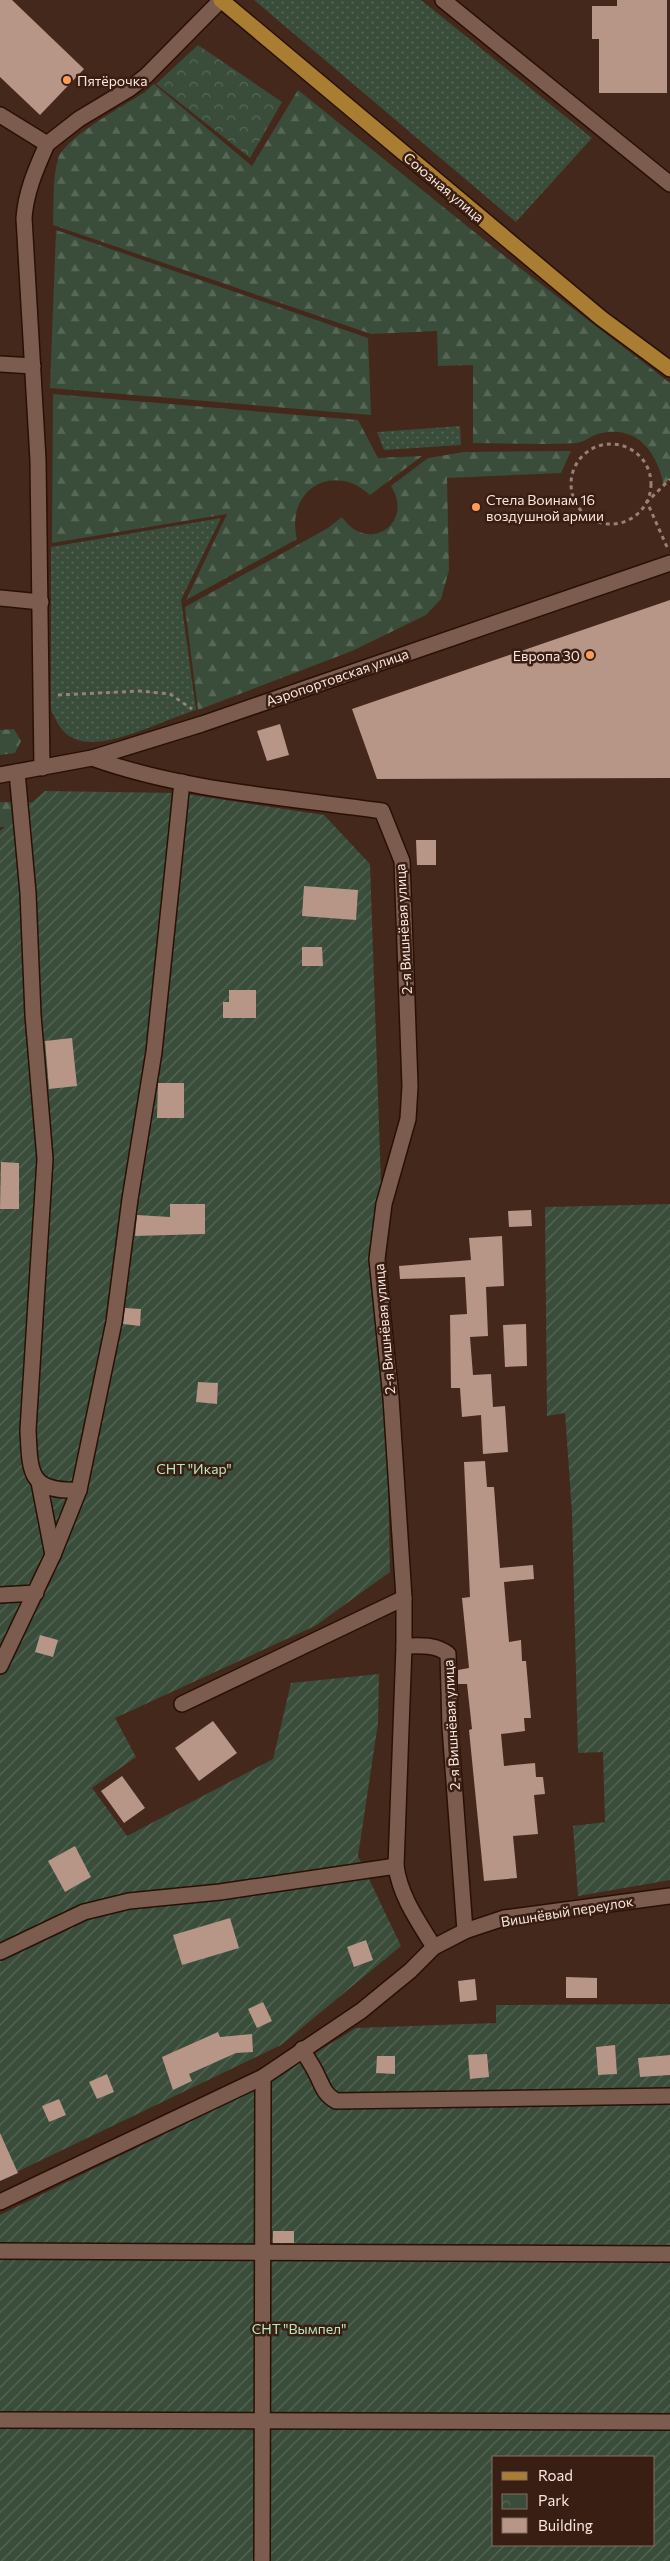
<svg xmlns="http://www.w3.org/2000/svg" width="670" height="2561" viewBox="0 0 670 2561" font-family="Commissioner,sans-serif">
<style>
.grass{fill:url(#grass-dots)}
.forest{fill:url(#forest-firs)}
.park{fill:url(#park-crowns)}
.garden{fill:url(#garden-furrows);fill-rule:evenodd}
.building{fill:#b79587}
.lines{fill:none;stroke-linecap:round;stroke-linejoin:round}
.minor-casing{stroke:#291005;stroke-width:18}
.major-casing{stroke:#291005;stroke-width:18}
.path{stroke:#988076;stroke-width:3;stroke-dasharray:4 4;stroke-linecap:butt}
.minor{stroke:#7b5c4f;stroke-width:15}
.major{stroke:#aa7e32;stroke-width:15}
.poi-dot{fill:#fd9c56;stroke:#391e13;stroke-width:2}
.labels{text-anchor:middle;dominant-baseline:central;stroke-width:5;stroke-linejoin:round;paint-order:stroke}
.poi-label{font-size:14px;fill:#f9e6df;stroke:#391e13;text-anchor:start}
.street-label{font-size:14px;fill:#f9e6df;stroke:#391e13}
.park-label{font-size:14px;fill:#b8e7ba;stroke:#391e13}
</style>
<defs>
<pattern id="grass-dots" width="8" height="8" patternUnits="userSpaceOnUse" patternTransform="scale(1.25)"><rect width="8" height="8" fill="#394d3a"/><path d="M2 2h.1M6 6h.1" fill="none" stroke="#566756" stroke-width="1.8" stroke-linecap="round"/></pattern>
<pattern id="forest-firs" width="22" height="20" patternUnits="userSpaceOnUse" patternTransform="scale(1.25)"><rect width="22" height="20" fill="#394d3a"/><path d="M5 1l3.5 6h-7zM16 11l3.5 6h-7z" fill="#566756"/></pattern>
<pattern id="park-crowns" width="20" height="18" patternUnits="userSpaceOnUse" patternTransform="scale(1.25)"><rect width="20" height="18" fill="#394d3a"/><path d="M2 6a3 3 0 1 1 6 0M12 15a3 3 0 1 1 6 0" fill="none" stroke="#566756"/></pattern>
<pattern id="garden-furrows" width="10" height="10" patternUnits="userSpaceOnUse" patternTransform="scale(1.25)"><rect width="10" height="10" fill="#394d3a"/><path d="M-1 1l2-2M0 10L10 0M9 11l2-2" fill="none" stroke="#566756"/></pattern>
</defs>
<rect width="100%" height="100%" fill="#44281c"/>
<!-- grass -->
<g class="grass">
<polygon points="254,0 421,0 592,138 516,222"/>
<polygon points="460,426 461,445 384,450 377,432"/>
<path d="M221,518L181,600L196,710C165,719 99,755 71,737C60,731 56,720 51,710V547Z"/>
</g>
<!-- forest -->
<g class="forest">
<path d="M154,84L252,166L298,90L498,251L670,383V477L664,486C658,455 639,425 602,433C593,434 585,442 577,443C543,445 507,443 473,443V365L438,366L437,331L371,334L53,225C54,204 52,180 58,159C65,137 124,106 145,92Z"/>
<polygon points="56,230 368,338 371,415 50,388"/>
<path d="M53,394L358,420L378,458L422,456L370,495C333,461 285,490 297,539L186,600L227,514L52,543Z"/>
<path d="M571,451L561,473L447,478L449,570L441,599L426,615L352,651L198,710L185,607L328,528L342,517C367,555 415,524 391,486L428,458L464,452Z"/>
<polygon points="14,729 21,741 15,753 0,755 0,730"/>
<polygon points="0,802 91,803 26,826 0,827"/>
</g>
<!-- park -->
<polygon class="park" points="198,45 282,102 250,158 156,84"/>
<!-- garden -->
<g class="garden">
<polygon points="45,791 179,793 324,815 370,864 382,1212 390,1572 315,1626 115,1718 136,1757 92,1788 127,1836 273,1759 291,1683 379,1674 378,1723 358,1856 401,1946 281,2045 0,2180 0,831"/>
<polygon points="670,1204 670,1880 578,1896 573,1826 605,1822 603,1752 578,1753 572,1513 565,1413 547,1416 545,1207"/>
<path d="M670,2004V2561H0V2215L260,2087L356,2028L496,2023V2005ZM494,2457H654V2545H494Z"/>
</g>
<!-- building -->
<g class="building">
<polygon points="0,0 12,0 84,69 40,115 0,77"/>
<polygon points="617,0 667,0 667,93 599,93 599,39 592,39 592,6 617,6"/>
<polygon points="670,600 670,778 377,779 352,709"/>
<polygon points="280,724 289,755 267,761 257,731"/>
<polygon points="416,840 436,840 436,865 417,865"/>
<polygon points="304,886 358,890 356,920 302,916"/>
<polygon points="302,947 322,947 323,966 302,966"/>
<polygon points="229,990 256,990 256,1018 223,1018 223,1002 229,1002"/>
<polygon points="72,1038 77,1086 49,1089 45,1041"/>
<polygon points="158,1083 184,1083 184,1118 157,1118"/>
<polygon points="1,1162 19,1163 19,1209 0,1209"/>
<polygon points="170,1204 205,1204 205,1234 135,1236 137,1215 170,1217"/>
<polygon points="531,1210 532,1226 509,1227 508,1211"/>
<polygon points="502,1236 504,1286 486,1287 488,1336 470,1337 473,1375 491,1374 493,1407 505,1406 508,1452 483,1454 481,1415 462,1417 460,1388 451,1388 450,1315 467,1314 465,1277 400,1279 399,1266 471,1260 469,1238"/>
<polygon points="125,1308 141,1309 140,1326 123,1324"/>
<polygon points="526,1324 527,1366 505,1367 503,1325"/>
<polygon points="198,1382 218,1383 217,1404 196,1402"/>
<polygon points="485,1461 487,1487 494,1487 500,1568 533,1565 534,1579 504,1582 509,1642 521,1640 522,1661 526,1661 531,1718 524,1718 525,1731 501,1734 504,1766 535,1763 536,1777 543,1777 545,1794 534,1795 538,1834 513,1836 517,1878 484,1881 469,1730 472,1729 467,1684 458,1684 458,1670 469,1668 462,1598 470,1597 464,1462"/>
<polygon points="40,1635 58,1640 53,1657 35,1652"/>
<polygon points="213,1721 237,1753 199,1781 175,1748"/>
<polygon points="122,1776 145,1808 124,1823 101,1791"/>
<polygon points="75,1846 91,1877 65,1892 48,1861"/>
<polygon points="230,1918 239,1948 182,1965 173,1935"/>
<polygon points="366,1940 373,1960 354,1967 347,1947"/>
<polygon points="566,1977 597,1978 597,1998 566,1998"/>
<polygon points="475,1979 477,2000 460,2002 458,1981"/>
<polygon points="263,2002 272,2021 257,2028 248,2009"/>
<polygon points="218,2032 220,2037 252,2034 253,2052 236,2053 189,2074 192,2081 173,2090 162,2057"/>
<polygon points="615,2045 617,2074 598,2075 596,2047"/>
<polygon points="487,2054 489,2077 470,2079 468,2055"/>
<polygon points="670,2055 670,2075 640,2077 638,2058"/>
<polygon points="377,2056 395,2056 395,2074 376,2073"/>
<polygon points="107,2074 114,2092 97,2099 89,2082"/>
<polygon points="59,2099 66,2115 49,2122 42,2106"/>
<polygon points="0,2133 18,2173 0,2181"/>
<rect x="273" y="2231" width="21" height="12"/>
</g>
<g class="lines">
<defs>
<g id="minor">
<polyline points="443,0 670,184"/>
<polyline points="0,115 47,144 79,119 129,89 146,76 221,0"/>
<polyline points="0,364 33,366"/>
<polyline points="0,598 41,602"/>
<path d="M92,758C184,791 285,797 382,811L402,861L410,1086L408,1119L384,1204L377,1259L391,1398L404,1598V1646C421,1646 435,1644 448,1654L450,1727L465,1931"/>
<path d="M42,768L38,460L24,218C26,191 36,169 47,144"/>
<path d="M17,772L28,893L33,1015L45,1159L28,1430C30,1474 29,1492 79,1490"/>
<polyline points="0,775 92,758 202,724 670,563"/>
<polyline points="53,1555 79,1490 114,1322 130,1199 154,1052 182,782"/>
<polyline points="0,1595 36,1593"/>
<polyline points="0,1666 53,1555 39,1482"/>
<polyline points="182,1704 404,1598"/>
<polyline points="396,1866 404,1646"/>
<path d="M0,1952L84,1912L129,1901L220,1892L396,1866C400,1896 418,1921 434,1947"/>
<path d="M302,2049C307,2058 313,2066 317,2075C323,2087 324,2094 336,2101L670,2096"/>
<polyline points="0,2202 263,2077 361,2011 410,1971 434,1947 465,1931 504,1918 670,1896"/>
<polyline points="0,2251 670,2254"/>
<polyline points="0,2420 670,2422"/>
<polyline points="262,2561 263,2077"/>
</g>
<polyline id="major" points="221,0 601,318 670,369"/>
</defs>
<!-- minor casing -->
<use href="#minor" class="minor-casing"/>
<!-- major casing -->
<use href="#major" class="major-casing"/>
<!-- path -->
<g class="path">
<circle cx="611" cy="484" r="40"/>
<polyline points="667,547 647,502 670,479"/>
<polyline points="58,695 140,691 170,694 192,709"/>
</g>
<!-- minor -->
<use href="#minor" class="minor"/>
<!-- major -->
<use href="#major" class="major"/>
</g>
<!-- markers -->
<g class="poi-dot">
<circle cx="67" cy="80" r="5"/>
<circle cx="476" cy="507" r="5"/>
<circle cx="590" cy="655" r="5"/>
</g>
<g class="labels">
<!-- poi labels -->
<g class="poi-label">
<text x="77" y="80">Пятёрочка</text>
<text x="486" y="499">Стела Воинам 16<tspan x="486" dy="16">воздушной армии</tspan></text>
<text x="580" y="655" text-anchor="end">Европа 30</text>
</g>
<!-- street labels -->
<g class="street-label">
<text transform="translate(444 187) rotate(40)">Союзная улица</text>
<text transform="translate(337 677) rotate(-19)">Аэропортовская улица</text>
<text transform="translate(403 929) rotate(-93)">2-я Вишнёвая улица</text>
<text transform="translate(384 1329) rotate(-95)">2-я Вишнёвая улица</text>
<text transform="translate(451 1725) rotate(-93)">2-я Вишнёвая улица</text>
<text transform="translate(567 1911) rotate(-9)">Вишнёвый переулок</text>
</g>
<!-- park labels -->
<g class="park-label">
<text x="194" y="1468">СНТ "Икар"</text>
<text x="299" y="2328">СНТ "Вымпел"</text>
</g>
</g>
<!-- legend -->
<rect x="492" y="2456" width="162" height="90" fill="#391e13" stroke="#866e65"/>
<rect x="502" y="2472" width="25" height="8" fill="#aa7e32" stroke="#866e65"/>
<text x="538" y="2481" font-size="15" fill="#f9e6df">Road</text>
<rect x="502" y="2494" width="25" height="15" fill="url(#park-crowns)" stroke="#866e65"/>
<text x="538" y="2506" font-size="15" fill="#f9e6df">Park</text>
<rect x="502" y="2518" width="25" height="15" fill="#b79587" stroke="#866e65"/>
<text x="538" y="2531" font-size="15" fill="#f9e6df">Building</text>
</svg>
